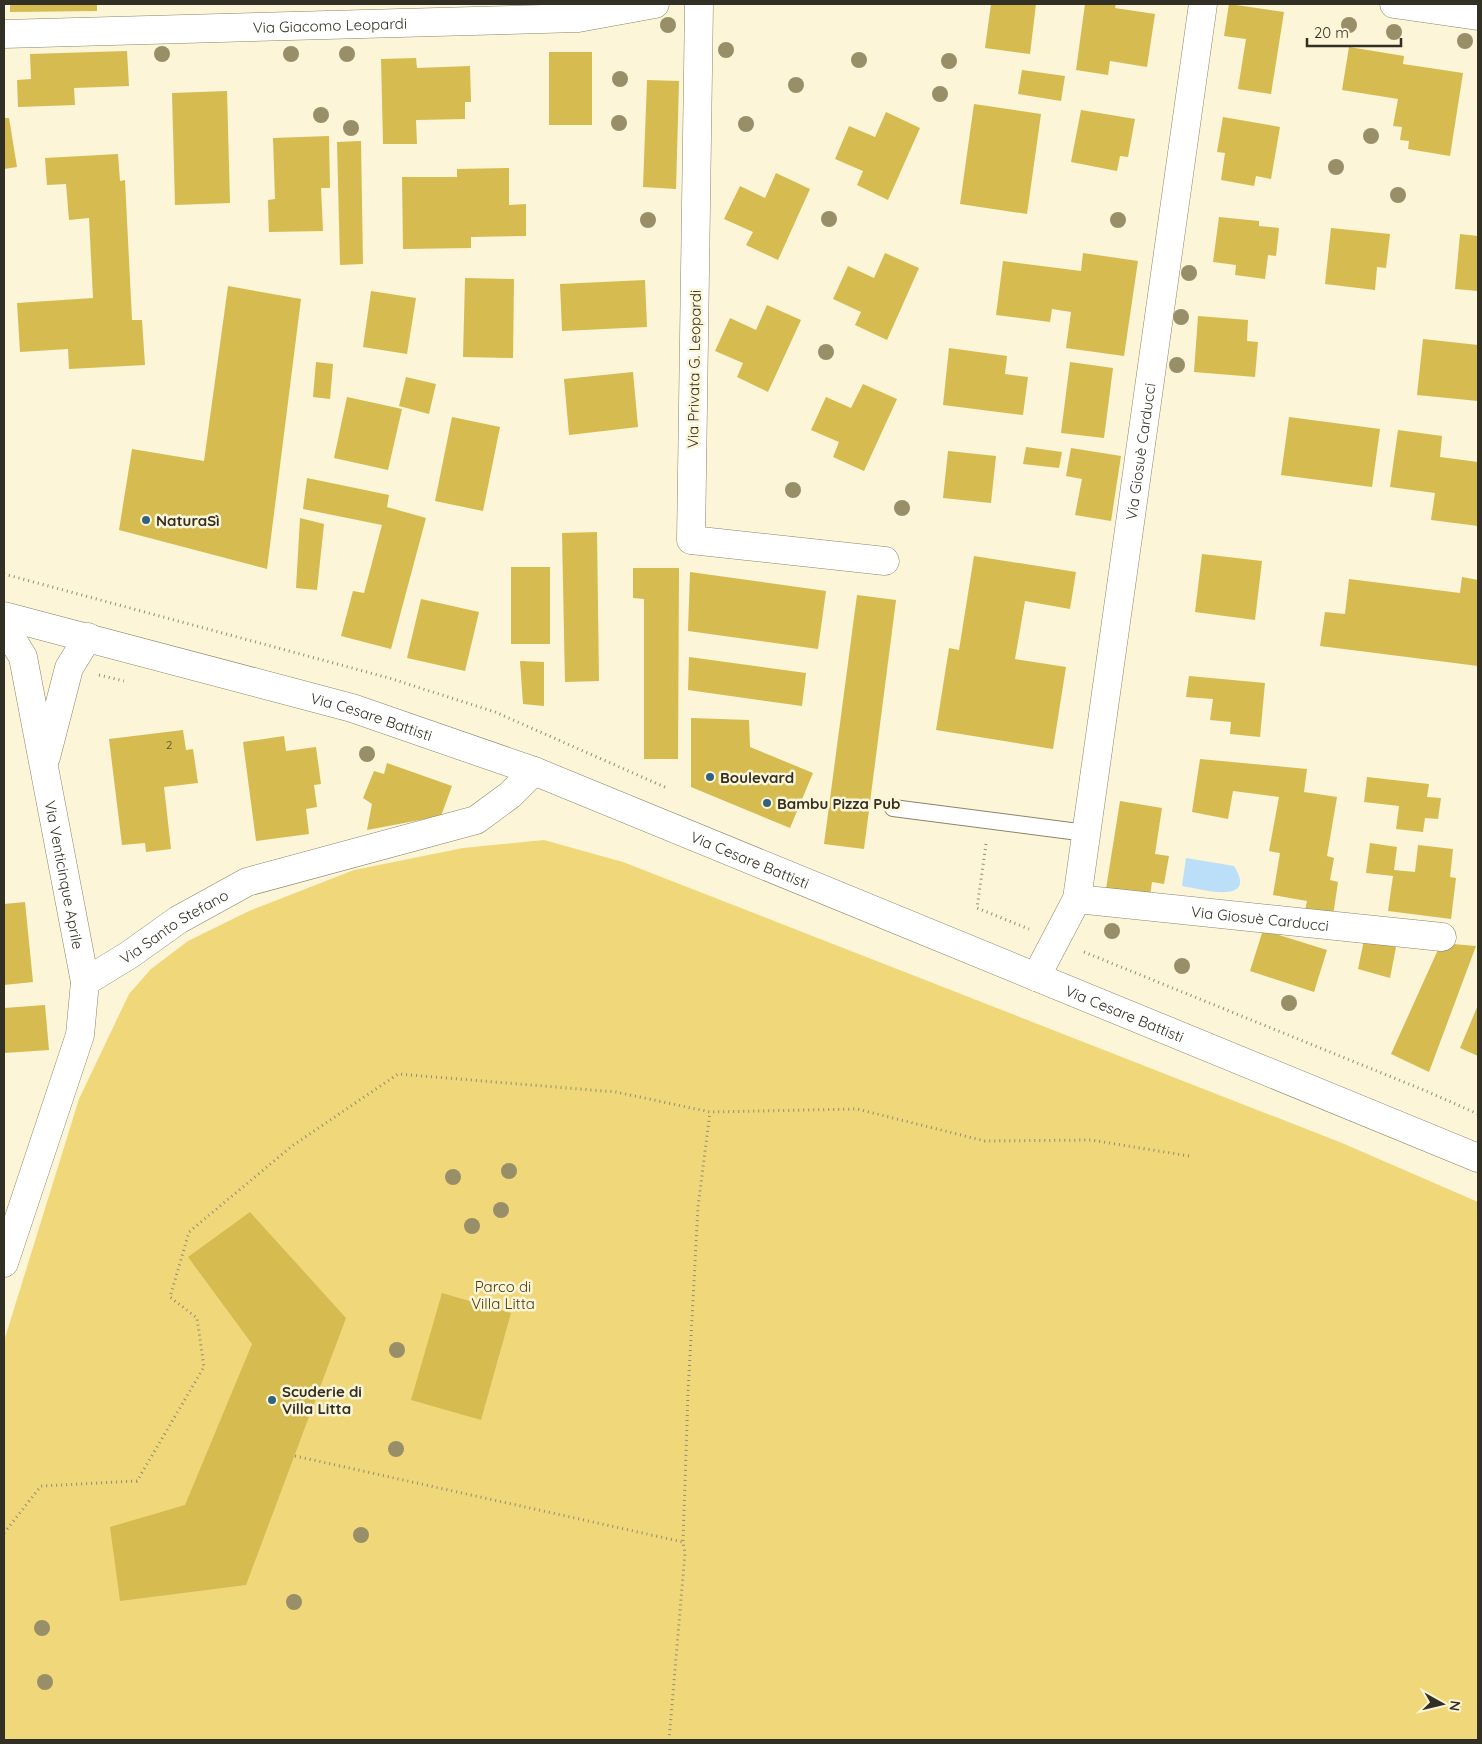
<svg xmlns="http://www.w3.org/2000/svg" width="1482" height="1744" viewBox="0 0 1482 1744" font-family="Quicksand,sans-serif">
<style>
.green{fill:#f0d87a}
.water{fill:#bbdff8}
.building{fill:#d5bb50}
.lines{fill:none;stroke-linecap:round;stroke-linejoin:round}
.lane-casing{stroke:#8b856a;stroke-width:18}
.street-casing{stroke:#8b856a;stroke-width:29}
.secondary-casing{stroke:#8b856a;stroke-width:29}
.path{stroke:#918c78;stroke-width:3;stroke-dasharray:1 4;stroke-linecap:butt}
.lane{stroke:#fff;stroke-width:16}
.street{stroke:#fff;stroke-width:28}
.secondary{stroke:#fff;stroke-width:28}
.tree{fill:#988f68}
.poi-dot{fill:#316280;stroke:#fcf5d7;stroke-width:2}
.labels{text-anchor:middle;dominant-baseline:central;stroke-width:5;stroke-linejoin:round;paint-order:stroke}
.number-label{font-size:12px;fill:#5b522f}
.street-label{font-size:15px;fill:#322f24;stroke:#fcf5d7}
.poi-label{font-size:15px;font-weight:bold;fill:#322f24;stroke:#fcf5d7;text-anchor:start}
.park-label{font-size:15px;fill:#463c0e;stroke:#fcf5d7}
</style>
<rect width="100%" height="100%" fill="#fcf5d7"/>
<!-- green -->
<polygon class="green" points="544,840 623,862 1342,1143 1478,1202 1478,1740 4,1740 4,1341 79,1099 129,994 151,969 188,941 249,911 354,870 463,848"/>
<!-- water -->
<path class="water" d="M1186,858L1234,866C1259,906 1200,889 1182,886Z"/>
<!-- building -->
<g class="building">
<polygon points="10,4 97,4 97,11 10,12"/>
<polygon points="991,4 1036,4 1030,54 985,48"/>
<polygon points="1085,4 1116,4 1115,8 1155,14 1147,67 1110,61 1108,75 1076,70"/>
<polygon points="1229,4 1284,12 1271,94 1238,89 1246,39 1224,36"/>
<polygon points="1349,47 1404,56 1403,64 1463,73 1450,156 1408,149 1409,141 1400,140 1402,127 1393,126 1398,99 1342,90"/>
<polygon points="127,51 129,86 74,88 75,105 18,107 17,80 31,79 30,54"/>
<rect x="549" y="52" width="43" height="73"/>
<polygon points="416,58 417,68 470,66 471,102 465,102 465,119 416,120 417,144 383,144 381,59"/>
<polygon points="1022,70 1065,76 1061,101 1018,94"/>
<polygon points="647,80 679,81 676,189 643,187"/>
<polygon points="227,91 230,203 175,205 172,93"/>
<polygon points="974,104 1041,114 1027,214 960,204"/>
<polygon points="1081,110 1135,119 1128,157 1120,156 1117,171 1071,162"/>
<polygon points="886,112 920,128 888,200 857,185 863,171 835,159 849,126 875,137"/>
<polygon points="1223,117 1280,127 1271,179 1256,176 1254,186 1221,180 1225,153 1217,152"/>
<polygon points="4,118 9,118 17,167 4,169"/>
<polygon points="329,136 330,188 321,188 323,231 269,232 268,200 275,199 273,138"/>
<polygon points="361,141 363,264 340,265 337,142"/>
<polygon points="118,154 120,181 125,180 132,320 142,320 145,365 69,369 68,349 20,352 17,303 93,298 89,218 69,220 66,184 47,185 45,158"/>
<polygon points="509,168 509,205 526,204 526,236 471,237 471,248 403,249 402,177 457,177 457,169"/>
<polygon points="776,173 810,189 778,260 746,245 753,232 724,219 740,186 765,198"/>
<polygon points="1219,217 1259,221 1259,226 1279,228 1276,256 1268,255 1265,279 1235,275 1236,265 1213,262"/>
<polygon points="1331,228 1390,234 1386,268 1377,267 1375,290 1325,284"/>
<polygon points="1460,234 1478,236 1478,291 1455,289"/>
<polygon points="885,253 919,268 887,340 855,325 861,312 833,299 848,266 874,278"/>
<polygon points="1083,253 1138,261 1124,356 1066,348 1071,312 1052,309 1050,322 996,315 1003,261 1081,271"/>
<polygon points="465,278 514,279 513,358 463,357"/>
<polygon points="645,280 647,327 562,331 560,284"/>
<polygon points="228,286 301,299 267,569 119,530 132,449 204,461"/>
<polygon points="371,291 416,298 407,354 363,347"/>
<polygon points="767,305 801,320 768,392 737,377 743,363 715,351 730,318 756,330"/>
<polygon points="1198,316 1248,320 1247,341 1258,342 1255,377 1194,372"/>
<polygon points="1423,339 1478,345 1478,401 1417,395"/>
<polygon points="949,348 1007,356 1005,374 1028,377 1023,415 943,405"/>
<polygon points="316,362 333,364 330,399 313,397"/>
<polygon points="1070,362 1113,368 1104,438 1061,433"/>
<polygon points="633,372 638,427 569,435 564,379"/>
<polygon points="406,377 436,384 429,414 399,406"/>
<polygon points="863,384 897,399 864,471 833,457 839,442 811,430 826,397 851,408"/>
<polygon points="347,397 402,409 388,470 334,458"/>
<polygon points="452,417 500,427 483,511 435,501"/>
<polygon points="1289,417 1380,429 1372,487 1281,475"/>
<polygon points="1398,430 1442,436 1440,457 1478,462 1478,526 1431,520 1435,493 1390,487"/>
<polygon points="1026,447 1062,452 1059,468 1023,464"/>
<polygon points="1071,448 1121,456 1111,521 1075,515 1082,479 1066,476"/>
<polygon points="948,451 996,456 991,503 943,498"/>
<polygon points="307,478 389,495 387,507 426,518 391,649 341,636 353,591 364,593 382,525 303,509"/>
<polygon points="300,518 324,524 317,590 296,588"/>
<polygon points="597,532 599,681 565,682 562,533"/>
<polygon points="1202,554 1262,561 1255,620 1195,612"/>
<polygon points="974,556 1076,572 1070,609 1025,601 1015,659 1066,667 1053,749 936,730 949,648 959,650"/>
<rect x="511" y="567" width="39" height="77"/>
<polygon points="633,568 679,568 678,759 644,759 644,599 633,598"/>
<polygon points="690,572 826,591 818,649 688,631"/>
<polygon points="1462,577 1478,580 1478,666 1320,646 1325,612 1345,614 1349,579 1460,593"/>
<polygon points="857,595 896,600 864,849 824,844"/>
<polygon points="421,599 479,612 465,671 407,658"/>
<polygon points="689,657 806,673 802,706 688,690"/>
<polygon points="520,661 544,662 544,706 523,704"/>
<polygon points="1189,676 1265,683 1260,737 1230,734 1231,722 1210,720 1213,699 1186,697"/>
<polygon points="691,718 749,720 750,747 813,773 790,828 691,787"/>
<polygon points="183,730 186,750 193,749 198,783 164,787 171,849 146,852 145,843 122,845 109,739"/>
<polygon points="284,736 286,751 316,747 321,784 314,785 317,807 306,809 309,834 256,841 243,742"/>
<polygon points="1200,759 1307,769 1304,792 1337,797 1327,856 1334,858 1330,880 1338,882 1333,916 1305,911 1307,901 1273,895 1280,853 1269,851 1279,797 1233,791 1228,819 1192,812"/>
<polygon points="387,763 452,786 441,816 367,830 372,804 363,798 374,771 384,774"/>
<polygon points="1367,777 1429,784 1427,797 1441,798 1438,819 1425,818 1423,832 1396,829 1399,806 1364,802"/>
<polygon points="1120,801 1162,808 1155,854 1169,856 1164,884 1152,882 1150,896 1106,889"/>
<polygon points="1370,843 1397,847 1394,870 1415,872 1418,845 1453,849 1450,877 1456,878 1451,919 1388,911 1393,876 1366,873"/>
<polygon points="25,902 33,982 4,985 4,904"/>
<polygon points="1263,930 1327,950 1314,992 1250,971"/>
<polygon points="1364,940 1396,947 1390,978 1358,969"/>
<polygon points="1441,943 1476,946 1429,1072 1391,1054"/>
<polygon points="45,1005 49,1050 4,1053 4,1008"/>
<polygon points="1478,1005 1478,1056 1460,1048"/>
<polygon points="250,1212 346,1318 246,1585 120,1601 110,1527 185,1505 252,1344 188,1257"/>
<polygon points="442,1293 511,1313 481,1420 411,1400"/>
</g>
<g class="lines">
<defs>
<polyline id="lane" points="893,808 1086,833"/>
<g id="street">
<polyline points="699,4 691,540 885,561"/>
<polyline points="1394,4 1478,16"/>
<path id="s1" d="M4,34L578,18L655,4"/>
<path id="s2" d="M4,626L23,657L85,982L80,1035L4,1263"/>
<polyline points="46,757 69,668 88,637"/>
<path id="s3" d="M1077,899L1442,937"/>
<path id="s4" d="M1036,977L1077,899L1203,4"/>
<path id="s5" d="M85,982L129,955L178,920L247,882L476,820L510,795L534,771"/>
</g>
<g id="secondary">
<path id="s6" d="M4,616L352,708L534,771L1478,1158"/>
</g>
</defs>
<!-- lane casing -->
<use href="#lane" class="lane-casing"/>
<!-- street casing -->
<use href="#street" class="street-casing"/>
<!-- secondary casing -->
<use href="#secondary" class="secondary-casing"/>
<!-- path -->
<g class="path">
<polyline points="4,574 389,678 495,712 667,788"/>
<polyline points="99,675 124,681"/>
<polyline points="986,844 977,908 1029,929"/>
<polyline points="1084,952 1426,1091 1478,1114"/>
<polyline points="295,1456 683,1542"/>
<polyline points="4,1533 41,1486 137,1481 204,1367 197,1318 170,1297 189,1232 292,1146 398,1074 616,1092 710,1112 857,1109 985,1141 1091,1140 1189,1156"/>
<polyline points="669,1740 685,1553 683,1542 688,1393 698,1207 710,1112"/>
</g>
<!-- lane -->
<use href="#lane" class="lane"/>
<!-- street -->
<use href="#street" class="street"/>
<!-- secondary -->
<use href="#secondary" class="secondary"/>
</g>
<!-- trees -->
<g class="tree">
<circle cx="668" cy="25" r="8"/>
<circle cx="1349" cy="25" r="8"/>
<circle cx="1394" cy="32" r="8"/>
<circle cx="1465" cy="41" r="8"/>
<circle cx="726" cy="50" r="8"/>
<circle cx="162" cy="54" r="8"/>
<circle cx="291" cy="54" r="8"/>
<circle cx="347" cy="54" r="8"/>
<circle cx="859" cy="60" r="8"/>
<circle cx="949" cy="61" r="8"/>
<circle cx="620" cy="79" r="8"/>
<circle cx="796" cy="85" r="8"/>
<circle cx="940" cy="94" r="8"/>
<circle cx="321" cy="115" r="8"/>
<circle cx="619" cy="123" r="8"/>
<circle cx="746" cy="124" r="8"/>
<circle cx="351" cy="128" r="8"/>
<circle cx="1371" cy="136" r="8"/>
<circle cx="1336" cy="167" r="8"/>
<circle cx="1398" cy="195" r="8"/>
<circle cx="829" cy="219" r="8"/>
<circle cx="648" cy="220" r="8"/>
<circle cx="1118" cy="220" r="8"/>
<circle cx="1189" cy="273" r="8"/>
<circle cx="1181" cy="317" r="8"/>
<circle cx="826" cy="352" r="8"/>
<circle cx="1177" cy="365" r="8"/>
<circle cx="793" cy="490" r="8"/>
<circle cx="902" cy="508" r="8"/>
<circle cx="367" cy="754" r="8"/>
<circle cx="1112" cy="931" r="8"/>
<circle cx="1182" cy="966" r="8"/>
<circle cx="1289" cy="1003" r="8"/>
<circle cx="509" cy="1171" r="8"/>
<circle cx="453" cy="1177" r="8"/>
<circle cx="501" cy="1210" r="8"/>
<circle cx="472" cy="1226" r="8"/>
<circle cx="397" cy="1350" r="8"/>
<circle cx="396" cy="1449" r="8"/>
<circle cx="361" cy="1535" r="8"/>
<circle cx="294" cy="1602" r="8"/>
<circle cx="42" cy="1628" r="8"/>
<circle cx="45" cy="1682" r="8"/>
</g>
<!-- markers -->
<g class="poi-dot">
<circle cx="146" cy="520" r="5"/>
<circle cx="710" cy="777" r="5"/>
<circle cx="767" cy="803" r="5"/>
<circle cx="272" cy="1400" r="5"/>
</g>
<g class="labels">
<!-- number labels -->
<g class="number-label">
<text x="169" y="744">2</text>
</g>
<!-- street labels -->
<g class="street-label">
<text stroke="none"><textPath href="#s1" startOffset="326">Via Giacomo Leopardi</textPath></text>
<text transform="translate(694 369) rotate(-89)">Via Privata G. Leopardi</text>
<text stroke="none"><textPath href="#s4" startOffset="540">Via Giosuè Carducci</textPath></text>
<text stroke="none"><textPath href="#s6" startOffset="381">Via Cesare Battisti</textPath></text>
<text stroke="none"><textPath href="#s6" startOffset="786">Via Cesare Battisti</textPath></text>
<text stroke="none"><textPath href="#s2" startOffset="258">Via Venticinque Aprile</textPath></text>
<text stroke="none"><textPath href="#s3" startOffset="184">Via Giosuè Carducci</textPath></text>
<text stroke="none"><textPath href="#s5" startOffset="105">Via Santo Stefano</textPath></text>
<text stroke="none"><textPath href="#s6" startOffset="1191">Via Cesare Battisti</textPath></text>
</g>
<!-- poi labels -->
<g class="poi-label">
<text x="156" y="520">NaturaSì</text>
<text x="720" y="777">Boulevard</text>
<text x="777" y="803">Bambu Pizza Pub</text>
<text x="282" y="1391">Scuderie di<tspan x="282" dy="17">Villa Litta</tspan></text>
</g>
<!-- park labels -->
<g class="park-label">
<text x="503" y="1286">Parco di<tspan x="503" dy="17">Villa Litta</tspan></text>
</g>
</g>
<!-- border -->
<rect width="1482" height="1744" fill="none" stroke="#322f24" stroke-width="10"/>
<!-- north arrow -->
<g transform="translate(1442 1704) rotate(98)" stroke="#fcf5d7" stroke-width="4" paint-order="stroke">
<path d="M0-4L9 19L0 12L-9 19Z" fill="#322f24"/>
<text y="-8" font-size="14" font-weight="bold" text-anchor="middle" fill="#322f24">N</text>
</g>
<!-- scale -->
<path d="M1307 38v8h94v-8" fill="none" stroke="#322f24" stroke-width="2.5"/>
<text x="1314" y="38" font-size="15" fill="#322f24" stroke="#fcf5d7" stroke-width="4" paint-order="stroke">20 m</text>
</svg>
